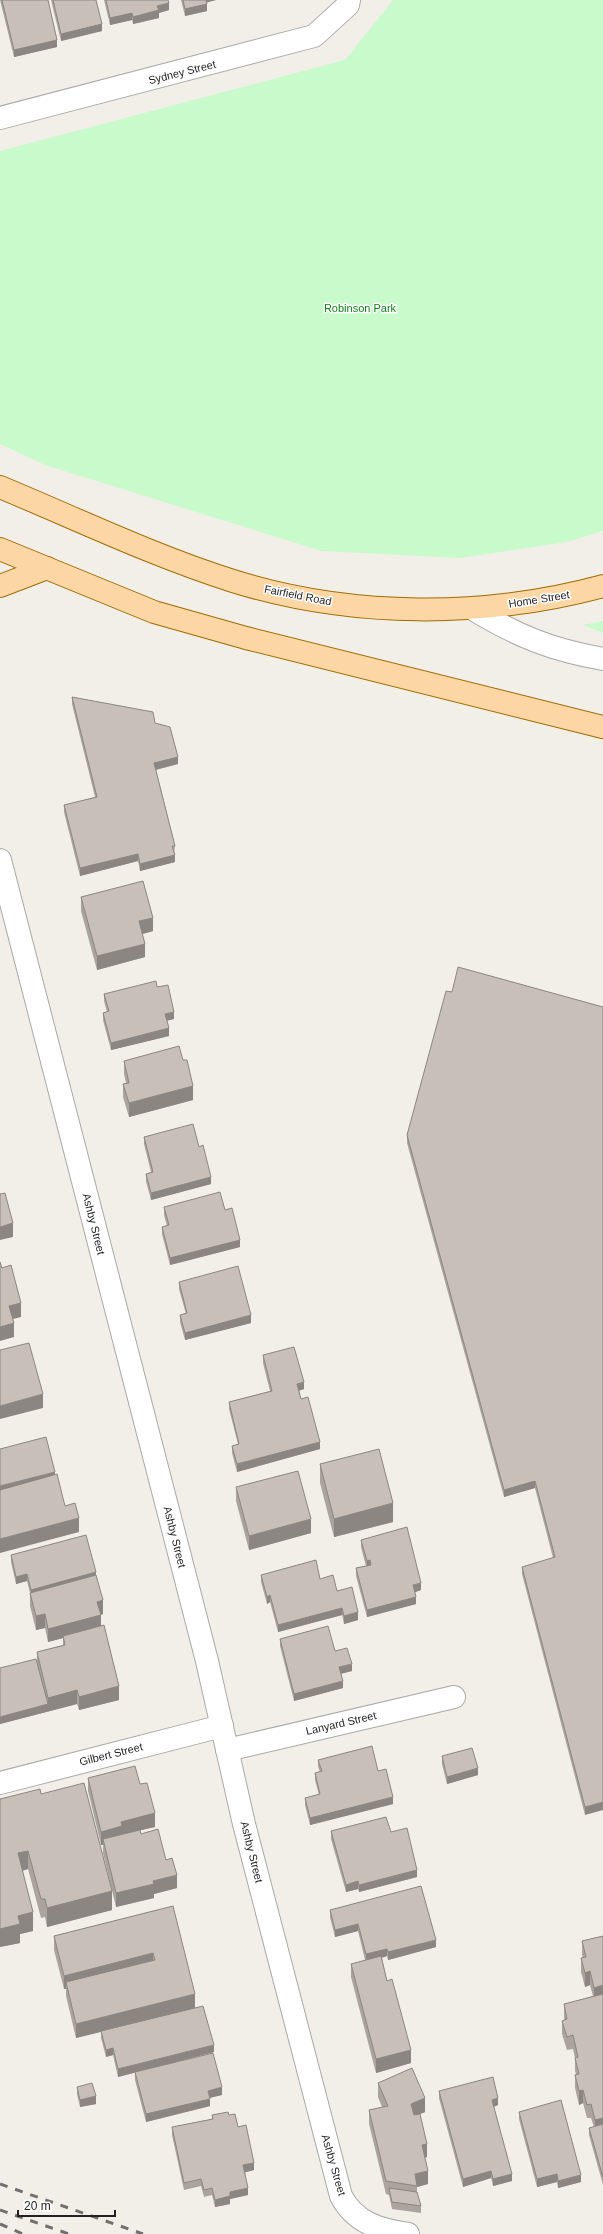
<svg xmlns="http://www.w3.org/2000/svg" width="603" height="2234" viewBox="0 0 603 2234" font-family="Helvetica,sans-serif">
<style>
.park{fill:#c8facc}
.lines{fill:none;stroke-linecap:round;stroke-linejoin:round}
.minor-casing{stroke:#a9a9a9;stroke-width:24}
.major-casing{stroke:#a06b00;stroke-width:24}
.minor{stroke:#fff;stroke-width:22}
.major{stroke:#fcd6a4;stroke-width:22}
.rail{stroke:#707070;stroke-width:3;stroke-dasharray:8 8;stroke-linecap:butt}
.wall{fill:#aba49e}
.shaded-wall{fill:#8b8681}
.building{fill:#c7bfb8;stroke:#8b8681}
.labels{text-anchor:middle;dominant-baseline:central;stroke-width:3;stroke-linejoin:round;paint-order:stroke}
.street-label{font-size:11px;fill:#222;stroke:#fff}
.park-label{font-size:11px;fill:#0c8416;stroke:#fff}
</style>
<rect width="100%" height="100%" fill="#f2efe9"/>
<!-- park -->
<g class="park">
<polygon points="393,0 603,0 603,531 567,542 460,558 322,551 45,465 0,444 0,151 345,60"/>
<polygon points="603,621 603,633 583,625"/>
</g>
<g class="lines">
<defs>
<g id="minor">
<polyline points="0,118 314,36 348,5 349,0"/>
<path d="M473,609C517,636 552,650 603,659"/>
<path d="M0,860L207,1661L244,1824L341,2196C355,2223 380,2230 408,2234"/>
<polyline points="227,1750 454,1697"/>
<polyline points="0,1783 222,1726"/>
</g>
<g id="major">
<path d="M0,487C77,519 154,556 233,581C351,618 485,618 603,586"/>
<polyline points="0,549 154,612 246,638 603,727"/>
<polyline points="0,586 47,568"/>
</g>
</defs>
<!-- minor casing -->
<use href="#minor" class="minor-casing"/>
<!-- major casing -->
<use href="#major" class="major-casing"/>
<!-- minor -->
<use href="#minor" class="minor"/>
<!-- major -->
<use href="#major" class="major"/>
<!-- rail -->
<g class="rail">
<polyline points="0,2184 143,2234"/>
<polyline points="0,2210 69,2234"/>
<polyline points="0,2224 23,2234"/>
</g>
</g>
<!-- wall -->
<g class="wall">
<polygon points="0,0 48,0 57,47 14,57"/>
<polygon points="51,0 96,0 102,31 61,41"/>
<polygon points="104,0 168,0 169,10 159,13 159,18 133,24 132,20 110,25"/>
<polygon points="181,0 216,0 206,2 207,11 185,16"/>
<polygon points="72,697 155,723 178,764 156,770 175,846 174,853 175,862 140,871 138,861 80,876 64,812 64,805 95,797 72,704"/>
<polygon points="81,897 153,931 142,934 145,957 97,970 81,911"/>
<polygon points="157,987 174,1019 166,1021 169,1036 111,1050 103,1020 103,1013 107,1012 104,1001 104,994"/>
<polygon points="452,992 603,1007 585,1815 522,1574 522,1567 553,1558 535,1488 504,1497 407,1143 407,1135"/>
<polygon points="124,1061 193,1100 129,1117 123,1097 123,1084 126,1083 124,1074"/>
<polygon points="144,1137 199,1147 211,1184 151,1200 146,1181 146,1174 151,1172 144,1144"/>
<polygon points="164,1207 225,1210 240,1247 170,1265 162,1234 162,1227 167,1226 164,1215"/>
<polygon points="179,1282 251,1323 185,1340 180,1322 180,1315 186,1314 179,1289"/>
<polygon points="263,1355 304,1389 299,1391 301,1399 320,1449 237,1472 232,1453 232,1446 238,1444 229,1409 229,1402 270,1391 263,1363"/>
<polygon points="320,1464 393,1522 334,1537 320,1483"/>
<polygon points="236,1487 311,1533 249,1550 236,1501"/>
<polygon points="361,1540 421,1590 415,1592 416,1604 367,1617 356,1576 356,1568 366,1566 361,1547"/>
<polygon points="11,1555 96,1577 103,1614 101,1615 101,1626 119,1700 79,1710 77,1704 0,1724 37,1659 37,1652 63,1645 63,1638 48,1642 45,1628 36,1630 30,1606 30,1593 27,1581 16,1584 11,1562"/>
<polygon points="261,1575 320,1579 337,1591 358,1620 344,1624 342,1615 278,1632 270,1602 267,1604 261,1582"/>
<polygon points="280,1639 335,1651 352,1671 341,1674 343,1688 294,1701 280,1646"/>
<polygon points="442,1756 478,1775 447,1784 442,1764"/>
<polygon points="318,1760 378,1771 393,1804 310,1825 305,1805 305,1798 319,1795 315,1780 315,1773 320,1772 318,1767"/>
<polygon points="88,1778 140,1784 155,1827 140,1830 141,1834 166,1860 177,1888 154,1894 154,1898 116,1907 103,1853 103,1845 101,1845 88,1791"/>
<polygon points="41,1794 112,1910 47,1927 45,1917 41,1918 28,1869 22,1871 33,1931 20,1934 20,1943 0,1947 0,1799"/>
<polygon points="331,1831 391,1832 417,1877 359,1892 358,1889 346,1892 331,1839"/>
<polygon points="173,1906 195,2008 214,2052 118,2077 113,2055 106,2057 101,2038 101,2032 76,2038 66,1996 66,1989 64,1989 54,1950 54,1936"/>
<polygon points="330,1910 436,1947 388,1960 387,1956 382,1958 387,1981 411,2063 376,2073 351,1977 351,1964 365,1960 358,1931 335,1937 330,1917"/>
<polygon points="603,1936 603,2185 589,2135 589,2128 594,2127 591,2118 587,2118 583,2103 579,2105 575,2088 575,2075 576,2074 575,2071 575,2058 573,2049 567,2050 562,2034 562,2021 564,2020 564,2004 593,1996 590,1985 585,1987 581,1972 581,1958 583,1958 582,1955 582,1941"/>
<polygon points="135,2072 222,2095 210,2098 210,2106 146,2122 135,2080"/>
<polygon points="378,2083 425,2112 420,2114 427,2157 425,2158 428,2184 417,2187 417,2192 421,2206 421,2213 392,2209 389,2195 386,2194 369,2124 369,2110 382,2107 378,2097"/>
<polygon points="77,2087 96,2104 80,2107 77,2094"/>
<polygon points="439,2091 498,2105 494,2107 512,2181 493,2186 491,2178 463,2187 439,2098"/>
<polygon points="519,2112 581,2182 558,2188 557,2182 537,2187 519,2119"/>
<polygon points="212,2115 229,2115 238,2127 254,2170 245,2172 248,2195 230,2199 230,2204 215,2207 212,2195 204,2197 201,2186 184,2190 172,2135 172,2127 212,2119"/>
</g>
<!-- shaded-wall -->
<g class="shaded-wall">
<polygon points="205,0 216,0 205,3"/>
<polygon points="169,3 169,10 159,13 159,18 133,24 133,17 157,6"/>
<polygon points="207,4 207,11 185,16 185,9"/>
<polygon points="132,13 132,20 110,25 110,18"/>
<polygon points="102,24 102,31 61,41 61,34"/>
<polygon points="57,40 57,47 14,57 14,50"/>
<polygon points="178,757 178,764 154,770 154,763"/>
<polygon points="138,854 138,861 80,876 80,868"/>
<polygon points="175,855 175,862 140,871 140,864"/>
<polygon points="153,918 153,931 139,935 139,921"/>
<polygon points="145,944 145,957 97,970 97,956"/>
<polygon points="174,1012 174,1019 165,1021 165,1014"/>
<polygon points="169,1028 169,1036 111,1050 111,1043"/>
<polygon points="193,1086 193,1100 129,1117 129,1103"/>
<polygon points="211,1177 211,1184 151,1200 151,1193"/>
<polygon points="13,1223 13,1237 0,1240 0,1227"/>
<polygon points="240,1240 240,1247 170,1265 170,1258"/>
<polygon points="21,1303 21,1317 9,1320 9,1306"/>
<polygon points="251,1315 251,1323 185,1340 185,1333"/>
<polygon points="14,1323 14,1337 0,1341 0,1327"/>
<polygon points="304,1382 304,1389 297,1391 297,1384"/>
<polygon points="43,1394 43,1408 0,1419 0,1406"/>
<polygon points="320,1442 320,1449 237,1472 237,1464"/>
<polygon points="55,1472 55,1479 0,1493 0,1486"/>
<polygon points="535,1481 535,1488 504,1497 504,1490"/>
<polygon points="393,1503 393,1522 334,1537 334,1519"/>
<polygon points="79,1518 79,1532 0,1553 0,1539"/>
<polygon points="311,1519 311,1533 249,1550 249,1536"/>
<polygon points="370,1560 370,1568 367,1568 367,1561"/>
<polygon points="96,1572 96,1579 31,1597 31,1590"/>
<polygon points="27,1574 27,1581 16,1584 16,1577"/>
<polygon points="421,1583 421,1590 413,1593 413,1585"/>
<polygon points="270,1595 270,1602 267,1604 267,1597"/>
<polygon points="416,1597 416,1604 367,1617 367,1610"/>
<polygon points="103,1600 103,1614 97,1616 97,1602"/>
<polygon points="342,1608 342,1615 278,1632 278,1625"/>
<polygon points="358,1612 358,1620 344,1624 344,1616"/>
<polygon points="45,1614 45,1628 36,1630 36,1616"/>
<polygon points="101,1615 101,1629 63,1636 63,1638 48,1642 48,1629"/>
<polygon points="352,1664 352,1671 339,1674 339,1667"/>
<polygon points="343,1681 343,1688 294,1701 294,1694"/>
<polygon points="119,1686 119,1700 79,1710 79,1697"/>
<polygon points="77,1690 77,1704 0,1724 0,1717 48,1704 48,1698"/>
<polygon points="478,1768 478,1775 447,1784 447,1777"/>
<polygon points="393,1797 393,1804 310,1825 310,1818"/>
<polygon points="603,1802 603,1810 585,1815 585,1807"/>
<polygon points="155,1813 155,1827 103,1839 103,1845 101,1845 101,1832 121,1822"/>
<polygon points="28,1851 28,1869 18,1872 18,1853"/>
<polygon points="417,1870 417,1877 359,1892 359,1885"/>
<polygon points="177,1875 177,1888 154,1894 154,1898 116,1907 116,1893 153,1881"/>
<polygon points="358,1881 358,1889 346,1892 346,1885"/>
<polygon points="112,1891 112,1910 47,1927 47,1908"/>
<polygon points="33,1912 33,1931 20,1934 20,1943 0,1947 0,1929 18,1916"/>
<polygon points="358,1924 358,1931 335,1937 335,1930"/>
<polygon points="436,1940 436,1947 388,1960 388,1952"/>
<polygon points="387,1949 387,1956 366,1962 366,1954"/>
<polygon points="153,1953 153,1966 66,1982 66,1989 64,1989 64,1976"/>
<polygon points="590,1971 590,1985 585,1987 585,1973"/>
<polygon points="603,1985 603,1999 594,2001 594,1988"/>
<polygon points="195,1994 195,2008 76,2038 76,2024"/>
<polygon points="214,2045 214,2052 118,2077 118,2069"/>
<polygon points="113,2048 113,2055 106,2057 106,2050"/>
<polygon points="411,2050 411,2063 376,2073 376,2059"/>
<polygon points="222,2087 222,2095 208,2098 208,2091"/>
<polygon points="583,2090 583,2103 579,2105 579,2091"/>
<polygon points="96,2096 96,2104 80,2107 80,2100"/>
<polygon points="425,2098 425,2112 411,2118 411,2104"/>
<polygon points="498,2098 498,2105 492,2107 492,2100"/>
<polygon points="210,2099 210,2106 146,2122 146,2114"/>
<polygon points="603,2118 603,2131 595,2133 595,2120"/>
<polygon points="427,2144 427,2157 422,2158 422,2145"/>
<polygon points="254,2163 254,2170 243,2173 243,2165"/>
<polygon points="428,2171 428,2184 417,2187 415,2174"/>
<polygon points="491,2171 491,2178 463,2187 463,2179"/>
<polygon points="512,2174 512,2181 493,2186 493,2179"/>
<polygon points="557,2174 557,2182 537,2187 537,2179"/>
<polygon points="581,2175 581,2182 558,2188 558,2181"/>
<polygon points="248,2188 248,2195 230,2199 230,2204 215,2207 215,2200 230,2192"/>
</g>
<!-- building -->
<g class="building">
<polygon points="2,0 48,0 57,40 14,50"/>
<polygon points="53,0 96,0 102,24 61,34"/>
<polygon points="106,0 168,0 169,3 157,6 159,10 133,17 132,13 110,18"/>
<polygon points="183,0 206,0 207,4 185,9"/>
<polygon points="72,697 153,712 155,723 170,727 178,757 154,763 175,846 172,846 175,855 140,864 138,854 80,868 64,805 97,797"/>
<polygon points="143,881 153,918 139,921 145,944 97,956 81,897"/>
<polygon points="458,967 603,1007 603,1802 585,1807 522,1567 555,1557 535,1481 504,1490 407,1135 446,991 452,992"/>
<polygon points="156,981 157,987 168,985 174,1012 165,1014 169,1028 111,1043 103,1013 109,1011 104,994"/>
<polygon points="179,1046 183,1060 187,1060 193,1086 129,1103 123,1084 129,1083 124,1061"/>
<polygon points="193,1124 199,1147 203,1145 211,1177 151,1193 146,1174 153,1172 144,1137"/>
<polygon points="220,1192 225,1210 232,1208 240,1240 170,1258 162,1227 169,1225 164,1207"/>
<polygon points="5,1193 13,1223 0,1227 0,1194"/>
<polygon points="0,1262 2,1268 11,1265 21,1303 9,1306 14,1323 0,1327"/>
<polygon points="238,1266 251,1315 185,1333 180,1315 187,1313 179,1282"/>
<polygon points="29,1343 43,1394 0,1406 0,1350"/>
<polygon points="294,1347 304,1382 297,1384 301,1399 308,1397 320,1442 237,1464 232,1446 239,1444 229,1402 272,1391 263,1355"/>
<polygon points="46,1437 55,1472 0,1486 0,1449"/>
<polygon points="379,1449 393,1503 334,1519 320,1464"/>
<polygon points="298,1471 311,1519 249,1536 236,1487"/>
<polygon points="57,1474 65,1506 75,1503 79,1518 0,1539 0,1490"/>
<polygon points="407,1527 421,1583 413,1585 416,1597 367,1610 356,1568 371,1565 370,1560 367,1561 361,1540"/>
<polygon points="86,1535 96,1572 31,1590 27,1574 16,1577 11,1555"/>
<polygon points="316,1560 320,1579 333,1575 337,1591 352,1587 358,1612 344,1616 342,1608 278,1625 270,1595 267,1597 261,1575"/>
<polygon points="96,1575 103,1600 97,1602 101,1615 48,1629 45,1614 36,1616 30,1593"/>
<polygon points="104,1625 119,1686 79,1697 77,1690 48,1698 37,1652 65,1645 63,1636"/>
<polygon points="328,1626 335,1651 347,1648 352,1664 339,1667 343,1681 294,1694 280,1639"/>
<polygon points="36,1659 48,1704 0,1717 0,1668"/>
<polygon points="372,1746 378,1771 386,1769 393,1797 310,1818 305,1798 320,1794 315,1773 322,1771 318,1760"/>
<polygon points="472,1748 478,1768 447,1777 442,1756"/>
<polygon points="135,1766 140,1784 147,1783 155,1813 121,1822 122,1826 101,1832 88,1778"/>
<polygon points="84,1783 112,1891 47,1908 45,1899 41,1899 28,1851 18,1853 33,1912 18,1916 20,1924 0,1929 0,1799 40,1789 41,1794"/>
<polygon points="386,1817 391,1832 407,1828 417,1870 359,1885 358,1881 346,1885 331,1831"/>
<polygon points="158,1829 166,1860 172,1858 177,1875 153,1881 154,1884 116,1893 103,1839 140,1830 141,1834"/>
<polygon points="421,1886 436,1940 388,1952 387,1949 366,1954 358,1924 335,1930 330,1910"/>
<polygon points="173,1906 195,1994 76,2024 66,1982 155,1960 153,1953 64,1976 54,1936"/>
<polygon points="603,1936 603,1985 594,1988 590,1971 585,1973 581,1958 586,1957 582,1941"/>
<polygon points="381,1956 387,1981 392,1979 411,2050 376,2059 351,1964"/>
<polygon points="603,1994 603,2118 595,2120 591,2104 587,2105 583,2090 579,2091 575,2075 579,2074 575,2058 578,2057 573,2035 567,2037 562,2021 567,2019 564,2004"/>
<polygon points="203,2006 214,2045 118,2069 113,2048 106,2050 101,2031"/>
<polygon points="213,2053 222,2087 208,2091 210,2099 146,2114 135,2072"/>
<polygon points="412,2068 425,2098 411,2104 414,2115 420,2114 427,2144 422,2145 428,2171 415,2174 417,2186 386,2181 369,2110 388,2106 378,2083"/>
<polygon points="493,2077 498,2098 492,2100 512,2174 493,2179 491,2171 463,2179 439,2091"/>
<polygon points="92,2083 96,2096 80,2100 77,2087"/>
<polygon points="561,2100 581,2175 558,2181 557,2174 537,2179 519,2112"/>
<polygon points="228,2112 229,2115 235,2114 238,2127 246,2125 254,2163 243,2165 248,2188 230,2192 230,2196 215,2200 212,2188 204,2190 201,2179 184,2183 172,2127 213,2119 212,2115"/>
<polygon points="603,2124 603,2177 589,2128"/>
<polygon points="389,2188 417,2192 421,2206 392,2202"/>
</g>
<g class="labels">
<!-- street labels -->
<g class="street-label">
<text transform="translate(182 72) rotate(-14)">Sydney Street</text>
<text transform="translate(298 595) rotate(11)">Fairfield Road</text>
<text transform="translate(539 599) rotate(-9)">Home Street</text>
<text transform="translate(94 1224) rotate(76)">Ashby Street</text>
<text transform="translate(175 1537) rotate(76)">Ashby Street</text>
<text transform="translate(341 1723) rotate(-13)">Lanyard Street</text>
<text transform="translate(111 1754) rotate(-14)">Gilbert Street</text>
<text transform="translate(252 1852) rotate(76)">Ashby Street</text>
<text transform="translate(334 2165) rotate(74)">Ashby Street</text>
</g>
<!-- park labels -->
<g class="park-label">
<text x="360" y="308">Robinson Park</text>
</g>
</g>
<!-- scale -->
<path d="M18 2210v6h97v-6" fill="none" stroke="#222222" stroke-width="2"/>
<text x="24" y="2210" font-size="12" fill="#222222" stroke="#ffffff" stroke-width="3" paint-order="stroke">20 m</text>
</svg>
